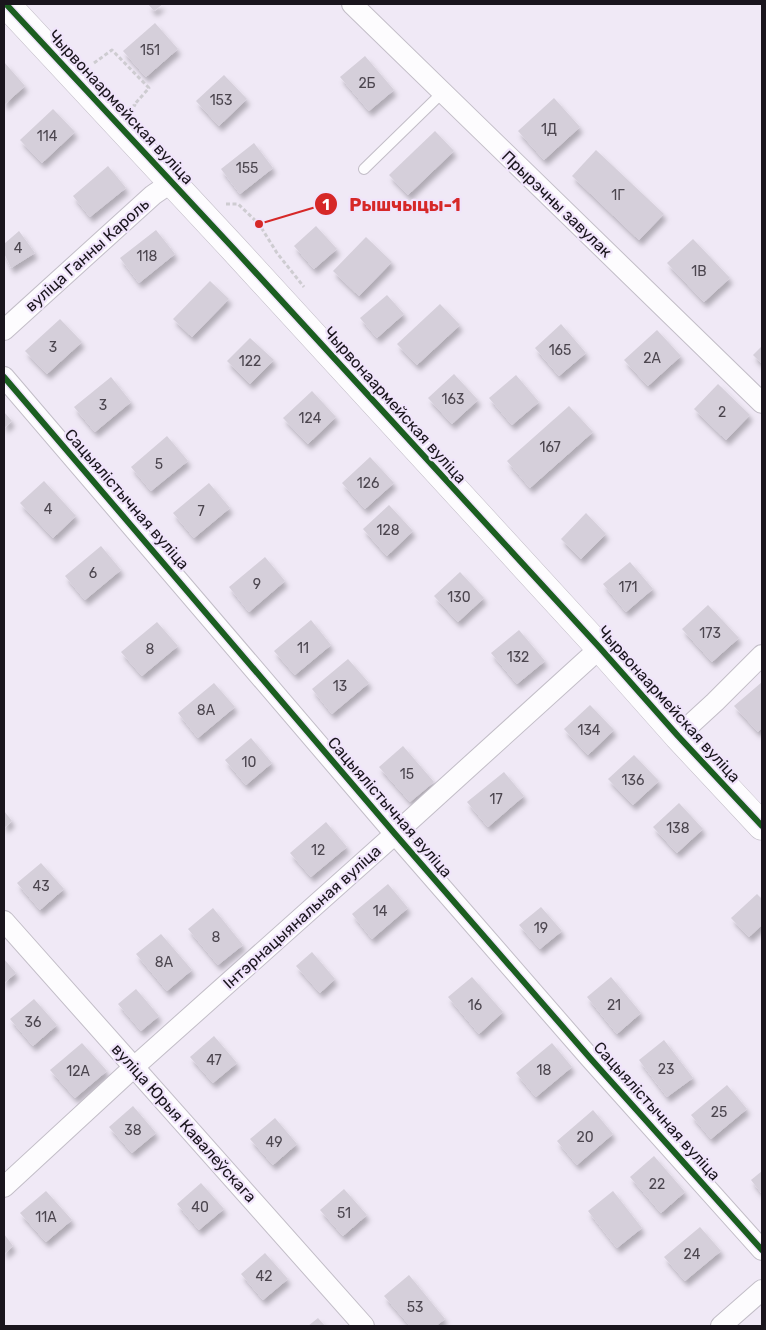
<svg xmlns="http://www.w3.org/2000/svg" width="766" height="1330" viewBox="0 0 766 1330" font-family="Rubik,sans-serif">
<style>
.building{fill:#d5cfda;filter:url(#shadow)}
.lines{fill:none;stroke-linecap:round;stroke-linejoin:round}
.service-casing{stroke:#c2bdc7;stroke-width:12}
.minor-casing{stroke:#c2bdc7;stroke-width:22}
.trunk-casing{stroke:#c2bdc7;stroke-width:29}
.path{stroke:#ceccd1;stroke-width:3;stroke-dasharray:4 2.5;stroke-linecap:butt}
.service{stroke:#fdfcfe;stroke-width:10}
.minor{stroke:#fdfcfe;stroke-width:20}
.trunk{stroke:#fdfcfe;stroke-width:28}
.cycleway-casing{stroke:#f0e4fb;stroke-width:9}
.cycleway{stroke:#1b5e20;stroke-width:6}
.labels{text-anchor:middle;dominant-baseline:central;stroke-width:4.5;stroke-linejoin:round;paint-order:stroke}
.number-label{font-size:14px;fill:#4c464f}
.street-label{font-size:16px;fill:#1a151d;stroke:#f0e4fb}
.leader{fill:none;stroke:#d62828;stroke-width:2}
.callout-dot{fill:#d62828;stroke:#f0e4fb;stroke-width:2}
.mark-label{font-size:15px;text-anchor:middle;font-weight:bold;fill:#fff}
.callout-label{font-size:18px;text-anchor:middle;font-weight:bold;fill:#d62828;stroke:#f0e4fb;stroke-width:4.5;stroke-linejoin:round;paint-order:stroke}
</style>
<defs>
<filter id="shadow"><feDropShadow dx="3" dy="5.5" stdDeviation="2.5" flood-color="#0004"/></filter>
</defs>
<rect width="100%" height="100%" fill="#f0e9f6"/>
<!-- building -->
<g class="building">
<polygon points="148,4 163,4 154,11"/>
<polygon points="155,23 178,49 146,77 123,51"/>
<polygon points="365,56 394,90 369,111 340,77"/>
<polygon points="4,62 25,86 4,105"/>
<polygon points="224,75 247,99 219,126 196,101"/>
<polygon points="554,98 580,127 544,160 518,131"/>
<polygon points="53,109 75,132 42,163 20,140"/>
<polygon points="435,131 454,151 408,195 389,175"/>
<polygon points="254,143 273,168 240,194 221,169"/>
<polygon points="596,150 664,214 639,240 572,176"/>
<polygon points="108,166 126,188 90,217 73,196"/>
<polygon points="316,226 337,249 314,269 294,246"/>
<polygon points="156,230 175,254 139,283 120,258"/>
<polygon points="19,231 35,253 11,268 4,253 4,244"/>
<polygon points="366,237 392,262 359,296 333,271"/>
<polygon points="693,239 730,278 704,302 667,263"/>
<polygon points="210,281 229,299 192,337 173,319"/>
<polygon points="387,295 404,314 377,338 360,318"/>
<polygon points="440,304 460,325 417,365 397,344"/>
<polygon points="60,319 82,342 47,374 25,351"/>
<polygon points="561,324 586,353 559,376 535,348"/>
<polygon points="657,330 681,356 648,386 624,360"/>
<polygon points="250,338 274,360 250,384 227,361"/>
<polygon points="762,346 762,364 753,355"/>
<polygon points="454,374 478,400 452,424 428,398"/>
<polygon points="516,375 539,402 512,425 489,398"/>
<polygon points="111,377 131,402 95,432 74,407"/>
<polygon points="718,384 750,415 726,440 694,409"/>
<polygon points="312,391 336,417 308,444 283,418"/>
<polygon points="569,406 593,432 530,488 507,461"/>
<polygon points="4,412 12,421 4,428"/>
<polygon points="167,436 188,461 151,491 131,467"/>
<polygon points="370,457 394,483 365,509 342,483"/>
<polygon points="44,481 76,516 53,538 20,503"/>
<polygon points="209,483 230,508 194,538 173,513"/>
<polygon points="389,505 413,531 387,556 363,529"/>
<polygon points="586,513 606,534 581,559 561,539"/>
<polygon points="101,546 121,570 85,600 65,576"/>
<polygon points="265,557 285,581 249,612 229,587"/>
<polygon points="630,562 653,589 626,612 603,584"/>
<polygon points="460,572 484,598 458,622 434,596"/>
<polygon points="708,605 739,638 712,662 682,629"/>
<polygon points="311,620 331,645 295,675 274,651"/>
<polygon points="157,622 178,646 142,676 121,652"/>
<polygon points="519,630 545,661 517,684 491,653"/>
<polygon points="348,659 369,683 332,714 312,689"/>
<polygon points="762,682 762,728 758,732 734,706"/>
<polygon points="214,683 235,707 198,738 178,713"/>
<polygon points="590,705 614,730 588,755 564,729"/>
<polygon points="251,738 272,763 246,785 225,760"/>
<polygon points="403,746 434,782 410,802 379,767"/>
<polygon points="634,755 659,781 633,805 608,779"/>
<polygon points="504,772 524,796 488,827 467,802"/>
<polygon points="679,803 703,829 677,853 653,827"/>
<polygon points="4,811 12,821 4,828"/>
<polygon points="326,822 347,847 311,877 290,853"/>
<polygon points="41,863 64,889 40,910 17,883"/>
<polygon points="388,884 408,908 372,939 352,914"/>
<polygon points="757,894 762,899 762,925 749,937 731,918"/>
<polygon points="541,907 562,931 540,949 519,925"/>
<polygon points="213,908 243,945 218,965 188,929"/>
<polygon points="161,934 192,970 167,991 136,954"/>
<polygon points="312,952 335,979 320,993 296,966"/>
<polygon points="4,959 16,973 4,983"/>
<polygon points="472,977 503,1012 479,1034 448,997"/>
<polygon points="611,977 641,1013 617,1034 587,997"/>
<polygon points="136,989 159,1016 141,1031 118,1004"/>
<polygon points="34,999 57,1025 33,1046 10,1019"/>
<polygon points="214,1036 237,1063 213,1083 190,1057"/>
<polygon points="664,1040 693,1078 667,1097 639,1060"/>
<polygon points="82,1043 107,1071 75,1098 50,1070"/>
<polygon points="552,1043 572,1067 536,1097 516,1073"/>
<polygon points="727,1085 747,1109 711,1139 691,1115"/>
<polygon points="133,1106 156,1133 132,1153 109,1127"/>
<polygon points="593,1110 613,1134 577,1165 557,1141"/>
<polygon points="275,1118 297,1144 273,1165 250,1139"/>
<polygon points="654,1156 685,1192 661,1213 630,1177"/>
<polygon points="762,1171 762,1194 751,1180"/>
<polygon points="201,1183 224,1209 199,1230 177,1204"/>
<polygon points="344,1189 367,1215 343,1236 320,1210"/>
<polygon points="46,1191 72,1220 46,1242 20,1213"/>
<polygon points="613,1191 642,1228 617,1248 588,1211"/>
<polygon points="700,1227 721,1251 685,1281 664,1257"/>
<polygon points="4,1234 13,1246 4,1254"/>
<polygon points="265,1253 288,1279 263,1300 241,1274"/>
<polygon points="409,1275 445,1319 436,1326 410,1326 384,1296"/>
<polygon points="318,1318 325,1326 308,1326"/>
</g>
<g class="lines">
<defs>
<polyline id="service" points="364,169 443,92"/>
<g id="minor">
<polyline points="352,4 762,403"/>
<polyline points="4,330 153,195 172,182"/>
<polyline points="4,377 395,834 590,1058 762,1250"/>
<polyline points="678,736 715,702 762,655"/>
<polyline points="4,921 364,1326"/>
<polyline points="4,1187 134,1067 395,834 600,648"/>
<polyline points="721,1326 762,1290"/>
</g>
<polyline id="trunk" points="6,4 234,249 600,648 678,736 762,826"/>
</defs>
<!-- service casing -->
<use href="#service" class="service-casing"/>
<!-- minor casing -->
<use href="#minor" class="minor-casing"/>
<!-- trunk casing -->
<use href="#trunk" class="trunk-casing"/>
<!-- path -->
<g class="path">
<polyline points="94,63 112,50 149,88 134,105 136,106"/>
<polyline points="226,204 238,204 259,224 277,253 304,287"/>
</g>
<!-- service -->
<use href="#service" class="service"/>
<!-- minor -->
<use href="#minor" class="minor"/>
<!-- trunk -->
<use href="#trunk" class="trunk"/>
<defs>
<g id="cycleway">
<polyline points="6,4 234,249 600,648 678,736 762,826"/>
<polyline points="4,377 395,834 590,1058 762,1250"/>
</g>
</defs>
<!-- cycleway casing -->
<use href="#cycleway" class="cycleway-casing"/>
<!-- cycleway -->
<use href="#cycleway" class="cycleway"/>
</g>
<g class="labels">
<!-- number labels -->
<g class="number-label">
<text x="150" y="50">151</text>
<text x="367" y="83">2Б</text>
<text x="221" y="100">153</text>
<text x="549" y="129">1Д</text>
<text x="47" y="136">114</text>
<text x="247" y="168">155</text>
<text x="618" y="195">1Г</text>
<text x="18" y="248">4</text>
<text x="147" y="256">118</text>
<text x="699" y="271">1В</text>
<text x="53" y="347">3</text>
<text x="560" y="350">165</text>
<text x="652" y="358">2А</text>
<text x="250" y="361">122</text>
<text x="453" y="399">163</text>
<text x="103" y="405">3</text>
<text x="722" y="412">2</text>
<text x="310" y="418">124</text>
<text x="550" y="447">167</text>
<text x="159" y="464">5</text>
<text x="368" y="483">126</text>
<text x="48" y="509">4</text>
<text x="201" y="511">7</text>
<text x="388" y="530">128</text>
<text x="93" y="573">6</text>
<text x="257" y="584">9</text>
<text x="628" y="587">171</text>
<text x="459" y="597">130</text>
<text x="710" y="633">173</text>
<text x="303" y="648">11</text>
<text x="150" y="649">8</text>
<text x="518" y="657">132</text>
<text x="340" y="686">13</text>
<text x="206" y="710">8А</text>
<text x="589" y="730">134</text>
<text x="249" y="762">10</text>
<text x="407" y="774">15</text>
<text x="633" y="780">136</text>
<text x="496" y="799">17</text>
<text x="678" y="828">138</text>
<text x="318" y="850">12</text>
<text x="41" y="886">43</text>
<text x="380" y="911">14</text>
<text x="541" y="928">19</text>
<text x="216" y="937">8</text>
<text x="164" y="962">8А</text>
<text x="475" y="1005">16</text>
<text x="614" y="1005">21</text>
<text x="33" y="1022">36</text>
<text x="214" y="1060">47</text>
<text x="666" y="1069">23</text>
<text x="544" y="1070">18</text>
<text x="78" y="1071">12А</text>
<text x="719" y="1112">25</text>
<text x="133" y="1130">38</text>
<text x="585" y="1137">20</text>
<text x="274" y="1142">49</text>
<text x="657" y="1184">22</text>
<text x="200" y="1207">40</text>
<text x="344" y="1213">51</text>
<text x="46" y="1217">11А</text>
<text x="692" y="1254">24</text>
<text x="264" y="1276">42</text>
<text x="415" y="1307">53</text>
</g>
<!-- street labels -->
<g class="street-label">
<text transform="translate(121 107) rotate(47)">Чырвонаармейская вуліца</text>
<text transform="translate(557 204) rotate(44)">Прырэчны завулак</text>
<text transform="translate(87 255) rotate(-42)">вуліца Ганны Кароль</text>
<text transform="translate(395 405) rotate(48)">Чырвонаармейская вуліца</text>
<text transform="translate(127 499) rotate(49)">Сацыялістычная вуліца</text>
<text transform="translate(669 704) rotate(48)">Чырвонаармейская вуліца</text>
<text transform="translate(390 807) rotate(49)">Сацыялістычная вуліца</text>
<text transform="translate(302 917) rotate(-42)">Інтэрнацыянальная вуліца</text>
<text transform="translate(657 1111) rotate(48)">Сацыялістычная вуліца</text>
<text transform="translate(184 1123) rotate(48)">вуліца Юрыя Кавалеўскага</text>
</g>
</g>
<!-- callouts -->
<path class="leader" d="M259 224L326 204"/>
<g class="callout-dot">
<circle cx="259" cy="224" r="5"/>
<circle cx="326" cy="204" r="12"/>
</g>
<g class="mark-label">
<text x="326" y="210">1</text>
</g>
<g class="callout-label">
<text x="405" y="211">Рышчыцы-1</text>
</g>
<!-- border -->
<rect width="766" height="1330" fill="none" stroke="#1a151d" stroke-width="10"/>
</svg>
